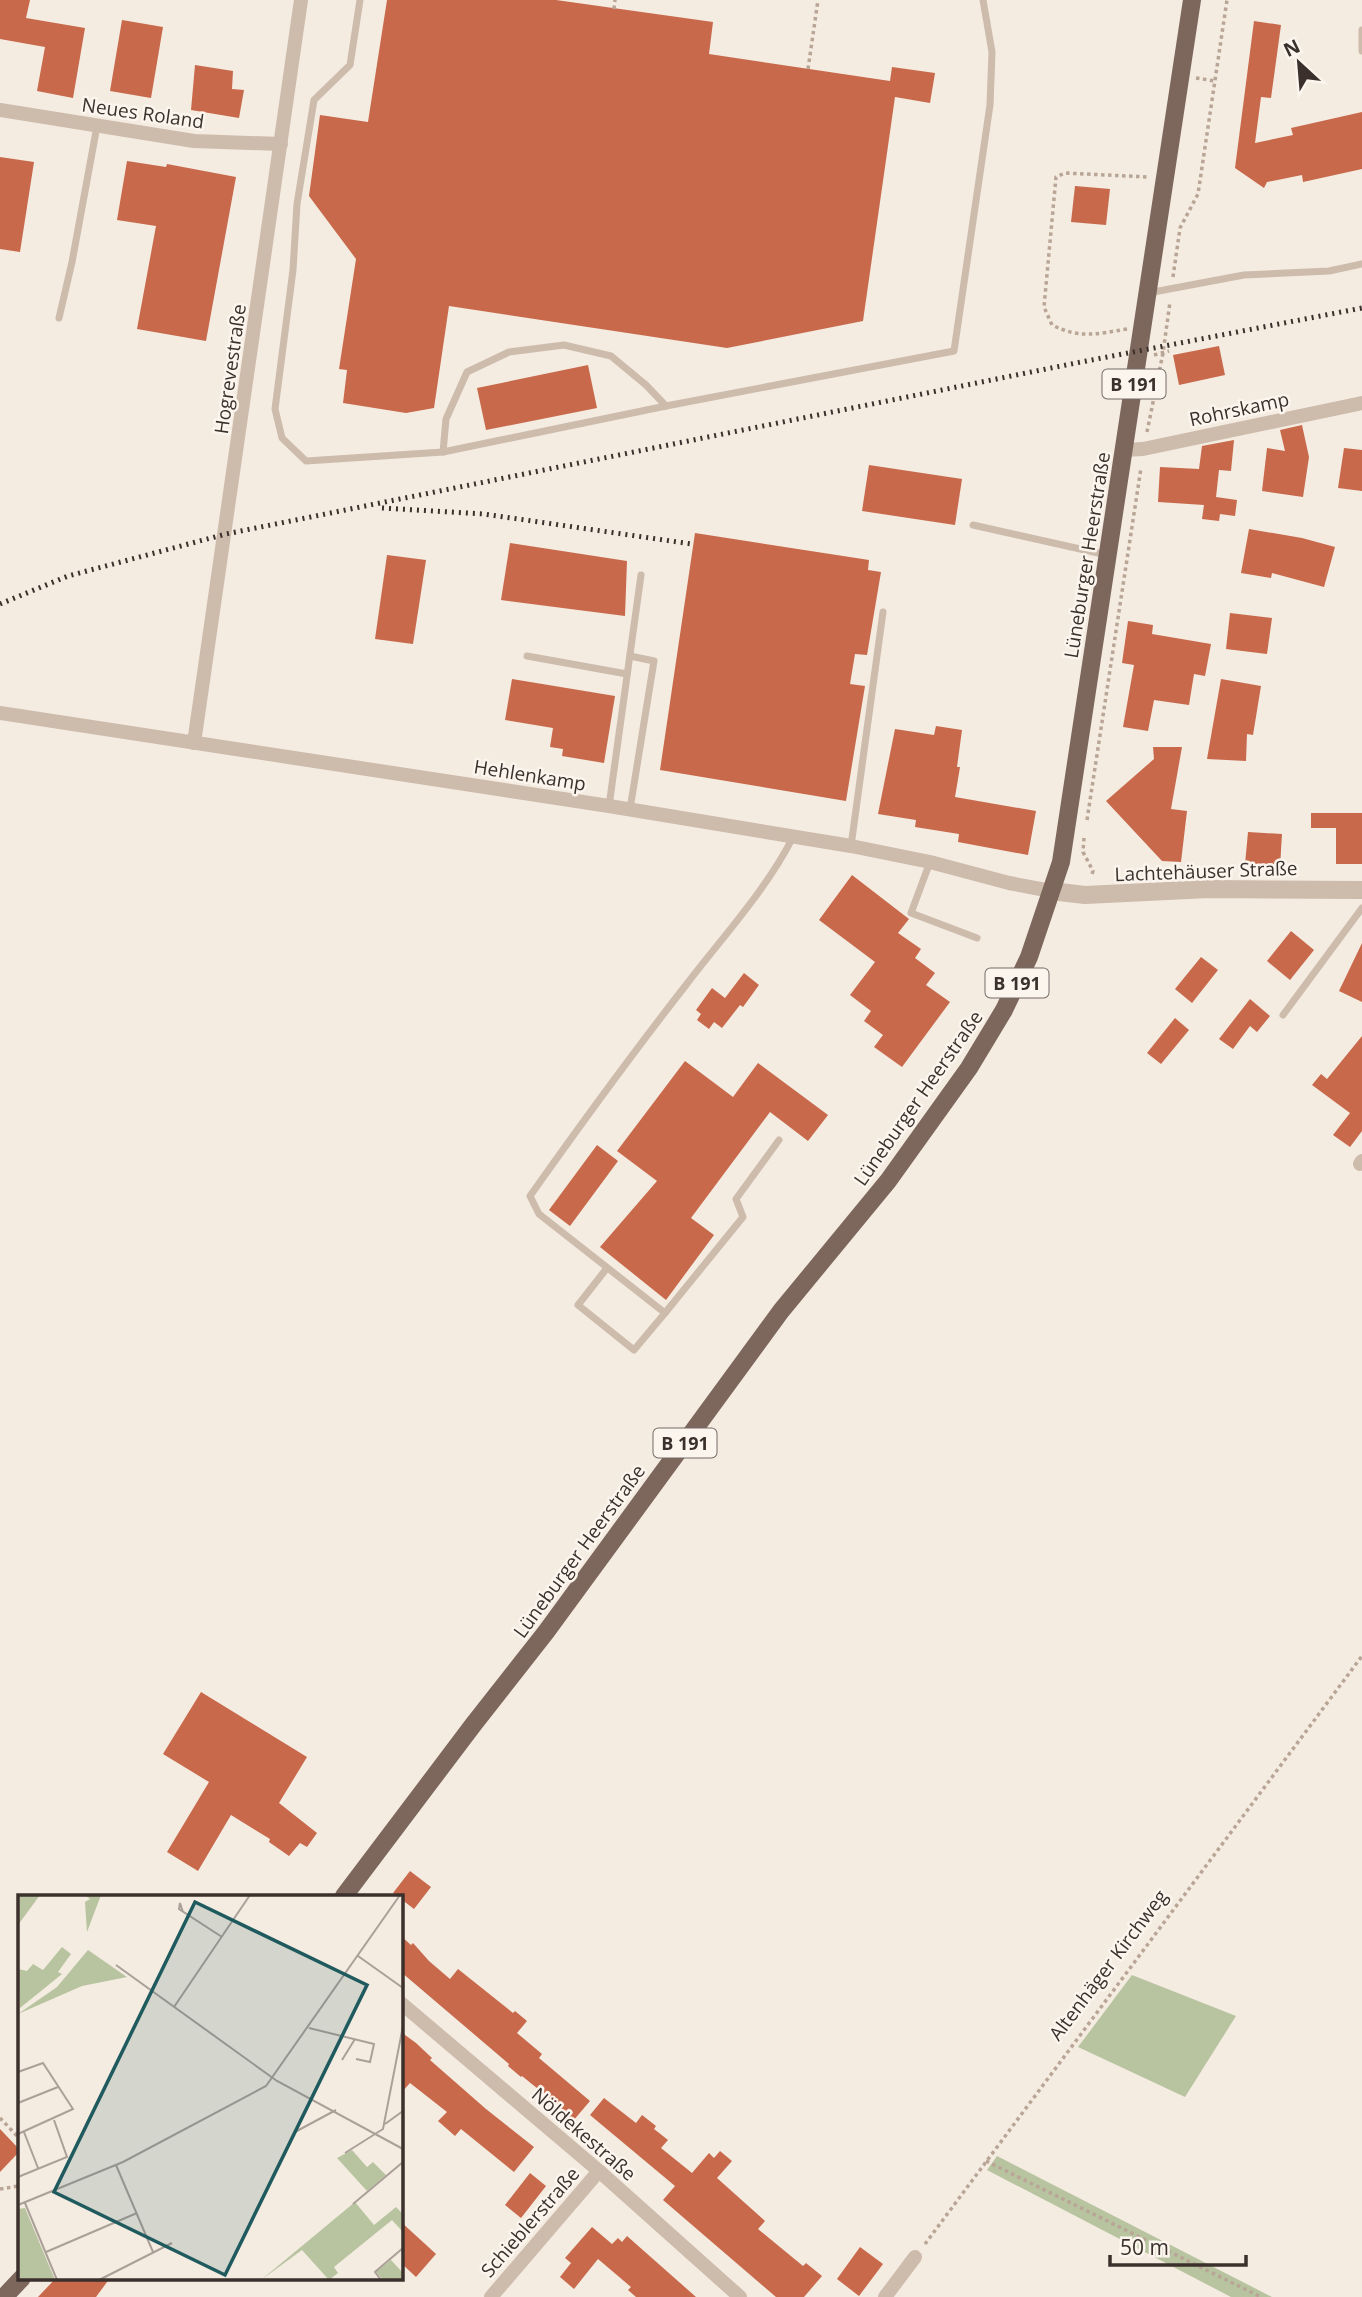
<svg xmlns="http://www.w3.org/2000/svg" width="1362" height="2297" viewBox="0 0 1362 2297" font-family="'Open Sans',sans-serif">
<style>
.green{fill:#b8c4a0}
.building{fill:#c8694b}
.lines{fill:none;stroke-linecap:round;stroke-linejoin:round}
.path{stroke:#b9a596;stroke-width:3.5;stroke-dasharray:3.5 3.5;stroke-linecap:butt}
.service{stroke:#cdbbac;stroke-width:7}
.minor{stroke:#cdbbac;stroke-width:14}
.tertiary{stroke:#cdbbac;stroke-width:18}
.primary{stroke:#7d675c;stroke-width:18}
.rail{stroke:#3b302b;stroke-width:5;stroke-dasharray:2 5;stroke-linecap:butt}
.labels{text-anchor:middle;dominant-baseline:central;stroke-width:5;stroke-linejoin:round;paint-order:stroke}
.shield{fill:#fbf5ee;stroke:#756b66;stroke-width:2}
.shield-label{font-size:18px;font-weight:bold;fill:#3b302b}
.street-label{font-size:19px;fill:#3b302b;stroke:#fbf5ee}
.inset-road{fill:none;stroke:#aaa098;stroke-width:2}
.view{fill:#1f5a5e;fill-opacity:0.15;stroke:#1f5a5e;stroke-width:3.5}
.inset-edge{fill:none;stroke:#3b302b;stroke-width:3.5}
</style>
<rect width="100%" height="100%" fill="#f4ebe1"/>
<!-- green -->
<g class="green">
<polygon points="1132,1975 1236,2016 1185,2097 1078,2047"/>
<polygon points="997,2156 1272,2297 1231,2297 987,2170"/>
</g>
<!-- building -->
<g class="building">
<polygon points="0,0 30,0 26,18 85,28 73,98 37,91 45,47 0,39"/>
<polygon points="387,0 556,0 713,22 709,54 890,81 892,67 935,73 930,103 895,97 863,321 727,348 449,306 434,408 406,413 343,403 347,370 339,369 356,259 309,196 320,115 368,122"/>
<polygon points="122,20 163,27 151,98 110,91"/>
<polygon points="1254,21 1281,25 1271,98 1261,97 1255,143 1293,135 1291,128 1362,112 1362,169 1303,182 1302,175 1267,182 1264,188 1235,168"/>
<polygon points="195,65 233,71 232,89 244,90 239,118 191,110"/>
<polygon points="0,157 34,162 20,252 0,249"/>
<polygon points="127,161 166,167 167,164 236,177 206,341 137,329 156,226 117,220"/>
<polygon points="1075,186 1110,189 1106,225 1071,222"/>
<polygon points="1219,346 1225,375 1179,385 1173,355"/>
<polygon points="588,365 597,408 486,430 477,388"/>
<polygon points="1302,425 1309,457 1303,497 1262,491 1267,448 1285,451 1280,430"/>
<polygon points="1234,440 1231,471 1219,470 1216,497 1237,500 1235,516 1220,514 1219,521 1202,519 1204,505 1158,502 1160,467 1199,469 1202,446"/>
<polygon points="1344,448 1362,450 1362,491 1338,488"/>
<polygon points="869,465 962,479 955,525 862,511"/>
<polygon points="1249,529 1302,538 1335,547 1324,587 1272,573 1271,578 1241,573"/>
<polygon points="695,533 869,560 868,570 881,572 867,655 855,654 850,684 865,686 846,801 660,770"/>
<polygon points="510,543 627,561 625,616 501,600"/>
<polygon points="387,555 426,560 413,644 375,639"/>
<polygon points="1230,613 1272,618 1267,654 1226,649"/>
<polygon points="1128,621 1153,625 1152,634 1211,644 1205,676 1194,674 1189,705 1154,700 1148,731 1123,727 1134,665 1122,663"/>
<polygon points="512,679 615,696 604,763 562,756 563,749 550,747 553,728 505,720"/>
<polygon points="1221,679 1261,686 1253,735 1247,734 1246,761 1207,759"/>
<polygon points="936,726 962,730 957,767 960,767 955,797 1036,811 1028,855 958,842 959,834 915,827 916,820 878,814 895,729 934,735"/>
<polygon points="1153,747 1182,747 1171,809 1187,811 1181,862 1162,861 1106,801 1154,759"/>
<polygon points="1311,813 1362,813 1362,864 1336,864 1336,828 1311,828"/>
<polygon points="1248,832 1282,834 1280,867 1245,864"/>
<polygon points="852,875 909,919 898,933 921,949 915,958 935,973 926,985 950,1002 902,1067 874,1047 883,1035 864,1021 871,1011 850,995 875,962 819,920"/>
<polygon points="1291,931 1314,950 1290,980 1267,961"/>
<polygon points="1362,943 1362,1002 1339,991"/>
<polygon points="1201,957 1218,970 1192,1003 1175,989"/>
<polygon points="744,973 759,985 743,1007 740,1005 722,1028 714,1022 709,1029 697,1020 701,1014 696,1010 712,988 725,998"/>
<polygon points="1250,999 1270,1016 1257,1032 1250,1026 1233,1049 1219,1039"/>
<polygon points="1175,1018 1189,1030 1161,1064 1147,1053"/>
<polygon points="1362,1036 1362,1131 1350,1147 1333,1135 1350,1113 1312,1085 1321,1074 1327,1079"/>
<polygon points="685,1061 733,1097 758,1063 828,1115 808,1141 770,1112 691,1218 714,1235 666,1300 600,1247 657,1181 617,1151"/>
<polygon points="597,1145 618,1161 570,1226 549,1210"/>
<polygon points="201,1692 307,1757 279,1803 317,1833 307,1847 300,1843 289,1856 269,1842 270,1839 231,1815 198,1871 167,1852 209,1782 163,1754"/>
<polygon points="410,1871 431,1887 414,1909 401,1899 401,1896 393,1893"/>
<polygon points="401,1936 411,1945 413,1943 429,1961 450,1979 458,1969 513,2013 515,2011 527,2021 517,2033 542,2054 539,2058 590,2101 573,2121 557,2107 559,2106 522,2076 521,2077 508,2066 509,2064 401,1972"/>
<polygon points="401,2032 416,2043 432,2058 430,2060 486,2109 534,2147 514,2172 461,2129 455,2136 438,2121 447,2112 410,2083 401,2093"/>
<polygon points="604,2098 636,2123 642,2115 656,2126 654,2129 668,2140 661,2148 692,2173 709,2153 714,2158 720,2151 732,2161 717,2178 765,2221 758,2229 803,2266 806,2263 822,2276 804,2297 776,2297 663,2200 675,2186 590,2115"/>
<polygon points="0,2129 19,2149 19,2152 0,2172"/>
<polygon points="530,2173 546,2186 521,2218 505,2205"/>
<polygon points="401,2222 436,2254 416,2277 401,2263"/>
<polygon points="592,2227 612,2244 618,2238 622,2242 627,2236 696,2297 636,2297 628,2290 631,2287 598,2259 574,2289 560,2277 571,2263 565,2258"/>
<polygon points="860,2247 883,2264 859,2296 837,2279"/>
<polygon points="56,2278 110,2278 96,2297 38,2297"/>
</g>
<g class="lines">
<!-- path -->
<g class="path">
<polyline points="614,9 615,0"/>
<polyline points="808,69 818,0"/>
<polyline points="1196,78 1215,81"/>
<polyline points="1173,277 1180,228 1198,194 1227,0"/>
<path d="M1127,329C1096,334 1081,339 1052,325L1044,307L1056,177L1065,173L1149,177"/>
<polyline points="1154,355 1169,351"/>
<polyline points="1147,432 1163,353 1170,302"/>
<polyline points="1087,820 1141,468"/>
<polyline points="1084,838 1083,852 1093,871 1091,877"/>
<polyline points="0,2118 19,2138"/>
<polyline points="986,2161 1261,2297"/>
<polyline points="0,2189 19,2186"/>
<polyline points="925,2244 1362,1656"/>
</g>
<!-- service -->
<g class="service">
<polyline points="360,0 350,65 314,100 297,204 293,270 275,409 282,438 306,461 443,452 666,406 954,351 990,105 992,52 983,0"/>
<polyline points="1362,30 1362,51"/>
<polyline points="1148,293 1244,275 1329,271 1362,264"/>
<polyline points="59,318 72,262 97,126"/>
<polyline points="443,452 446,419 467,372 509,352 564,345 611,356 646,385 666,406"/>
<polyline points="973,525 1107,555"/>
<polyline points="527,656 627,674"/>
<polyline points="609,806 641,575"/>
<polyline points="630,809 654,661 630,656"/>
<polyline points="851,846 883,612"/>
<polyline points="930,862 911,913 977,938"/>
<polyline points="1283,1015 1362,908"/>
<path d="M779,1140L736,1199L743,1217L665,1313L539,1214L530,1196C581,1124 632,1054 686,985C721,939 767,889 793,837"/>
<polyline points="607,1268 578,1305 634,1350 665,1313"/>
</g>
<!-- minor -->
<g class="minor">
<polyline points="0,110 194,141 281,144"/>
<polyline points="1124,450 1143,449 1362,403"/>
<polyline points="0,713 609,806 851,846 930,862 1009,883 1051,891"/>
<polyline points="194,743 301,0"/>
<polyline points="1360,1164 1362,1161"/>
<polyline points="401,2003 599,2171 740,2297"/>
<polyline points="491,2297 599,2171"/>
<polyline points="885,2297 915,2257"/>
</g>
<!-- tertiary -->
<polyline class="tertiary" points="1051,891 1085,895 1209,889 1362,890"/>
<!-- primary -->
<g class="primary">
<polyline points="344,1896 473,1725 546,1632 781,1311 888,1181 969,1068 1004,1010 1029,957 1061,862 1192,0"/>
<polyline points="4,2297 22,2278"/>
</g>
<!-- rail -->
<g class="rail">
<polyline points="382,508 484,514 692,544"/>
<polyline points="0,604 68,576 226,534 1076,363 1362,308"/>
</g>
</g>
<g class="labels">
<!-- shield labels -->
<g class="shield">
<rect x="1102.5" y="369.5" width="63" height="29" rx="5"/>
<rect x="985.5" y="968.5" width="63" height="29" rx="5"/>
<rect x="653.5" y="1428.5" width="63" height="29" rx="5"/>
</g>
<g class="shield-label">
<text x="1134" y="384">B 191</text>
<text x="1017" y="983">B 191</text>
<text x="685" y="1443">B 191</text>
</g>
<!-- street labels -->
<g class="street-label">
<text transform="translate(143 113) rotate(8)">Neues Roland</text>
<text transform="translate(230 369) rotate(-82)">Hogrevestraße</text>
<text transform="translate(1239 409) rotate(-12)">Rohrskamp</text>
<text transform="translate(1087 555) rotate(-81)">Lüneburger Heerstraße</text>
<text transform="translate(530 775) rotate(9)">Hehlenkamp</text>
<text transform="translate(1206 871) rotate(-2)">Lachtehäuser Straße</text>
<text transform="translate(918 1098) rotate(-55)">Lüneburger Heerstraße</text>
<text transform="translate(579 1551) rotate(-54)">Lüneburger Heerstraße</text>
<text transform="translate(1108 1965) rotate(-53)">Altenhäger Kirchweg</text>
<text transform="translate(584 2134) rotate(41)">Nöldekestraße</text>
<text transform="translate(530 2222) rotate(-49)">Schieblerstraße</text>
</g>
</g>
<!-- overview -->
<g transform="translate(18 1895)">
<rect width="385" height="385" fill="#f4ebe1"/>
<path d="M3,0H22L0,30V4ZM67,0H83L69,37L67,7L72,4ZM44,52L53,59L40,77L44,79L2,113L0,74L9,76L15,69L25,75ZM70,55L109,82L64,91L0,119L39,92ZM334,255L349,272L355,267L368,280L349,296L319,263ZM337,307L356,330L378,312L385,319V337L374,325L316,372L320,378L311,385L284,355L243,385ZM7,313L37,385H0V314ZM373,365L385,378V385H365L358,377Z" fill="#b8c4a0"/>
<path class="inset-road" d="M165,17L162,8L161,14L204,42M340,61L385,93M98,70L259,186L385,254M156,112L232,0M291,133L356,149L352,167L338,164M324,165L337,144M0,177L25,168L55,214L0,239M0,208L40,192M367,229L385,216M6,237L20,273M277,237L318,215M327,258L365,234L385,131M98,270L135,357M0,282L49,262L36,225M7,308L39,385M335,309L385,267M0,310L105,267L248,191L382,0M28,357L119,318M81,385L154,348M363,385L357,377L385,353"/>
<path class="view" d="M177,7L349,90L207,380L36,297Z"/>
<rect width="385" height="385" class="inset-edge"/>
</g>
<!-- north arrow -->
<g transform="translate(1299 63) rotate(334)" stroke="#fbf5ee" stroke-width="5" paint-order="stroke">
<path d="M0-5L12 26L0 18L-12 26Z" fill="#3b302b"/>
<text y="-10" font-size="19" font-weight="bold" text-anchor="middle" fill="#3b302b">N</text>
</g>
<!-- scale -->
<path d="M1110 2255v10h136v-10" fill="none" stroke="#3b302b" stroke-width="3.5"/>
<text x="1120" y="2255" font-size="21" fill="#3b302b" stroke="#fbf5ee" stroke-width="5" paint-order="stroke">50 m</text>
</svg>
